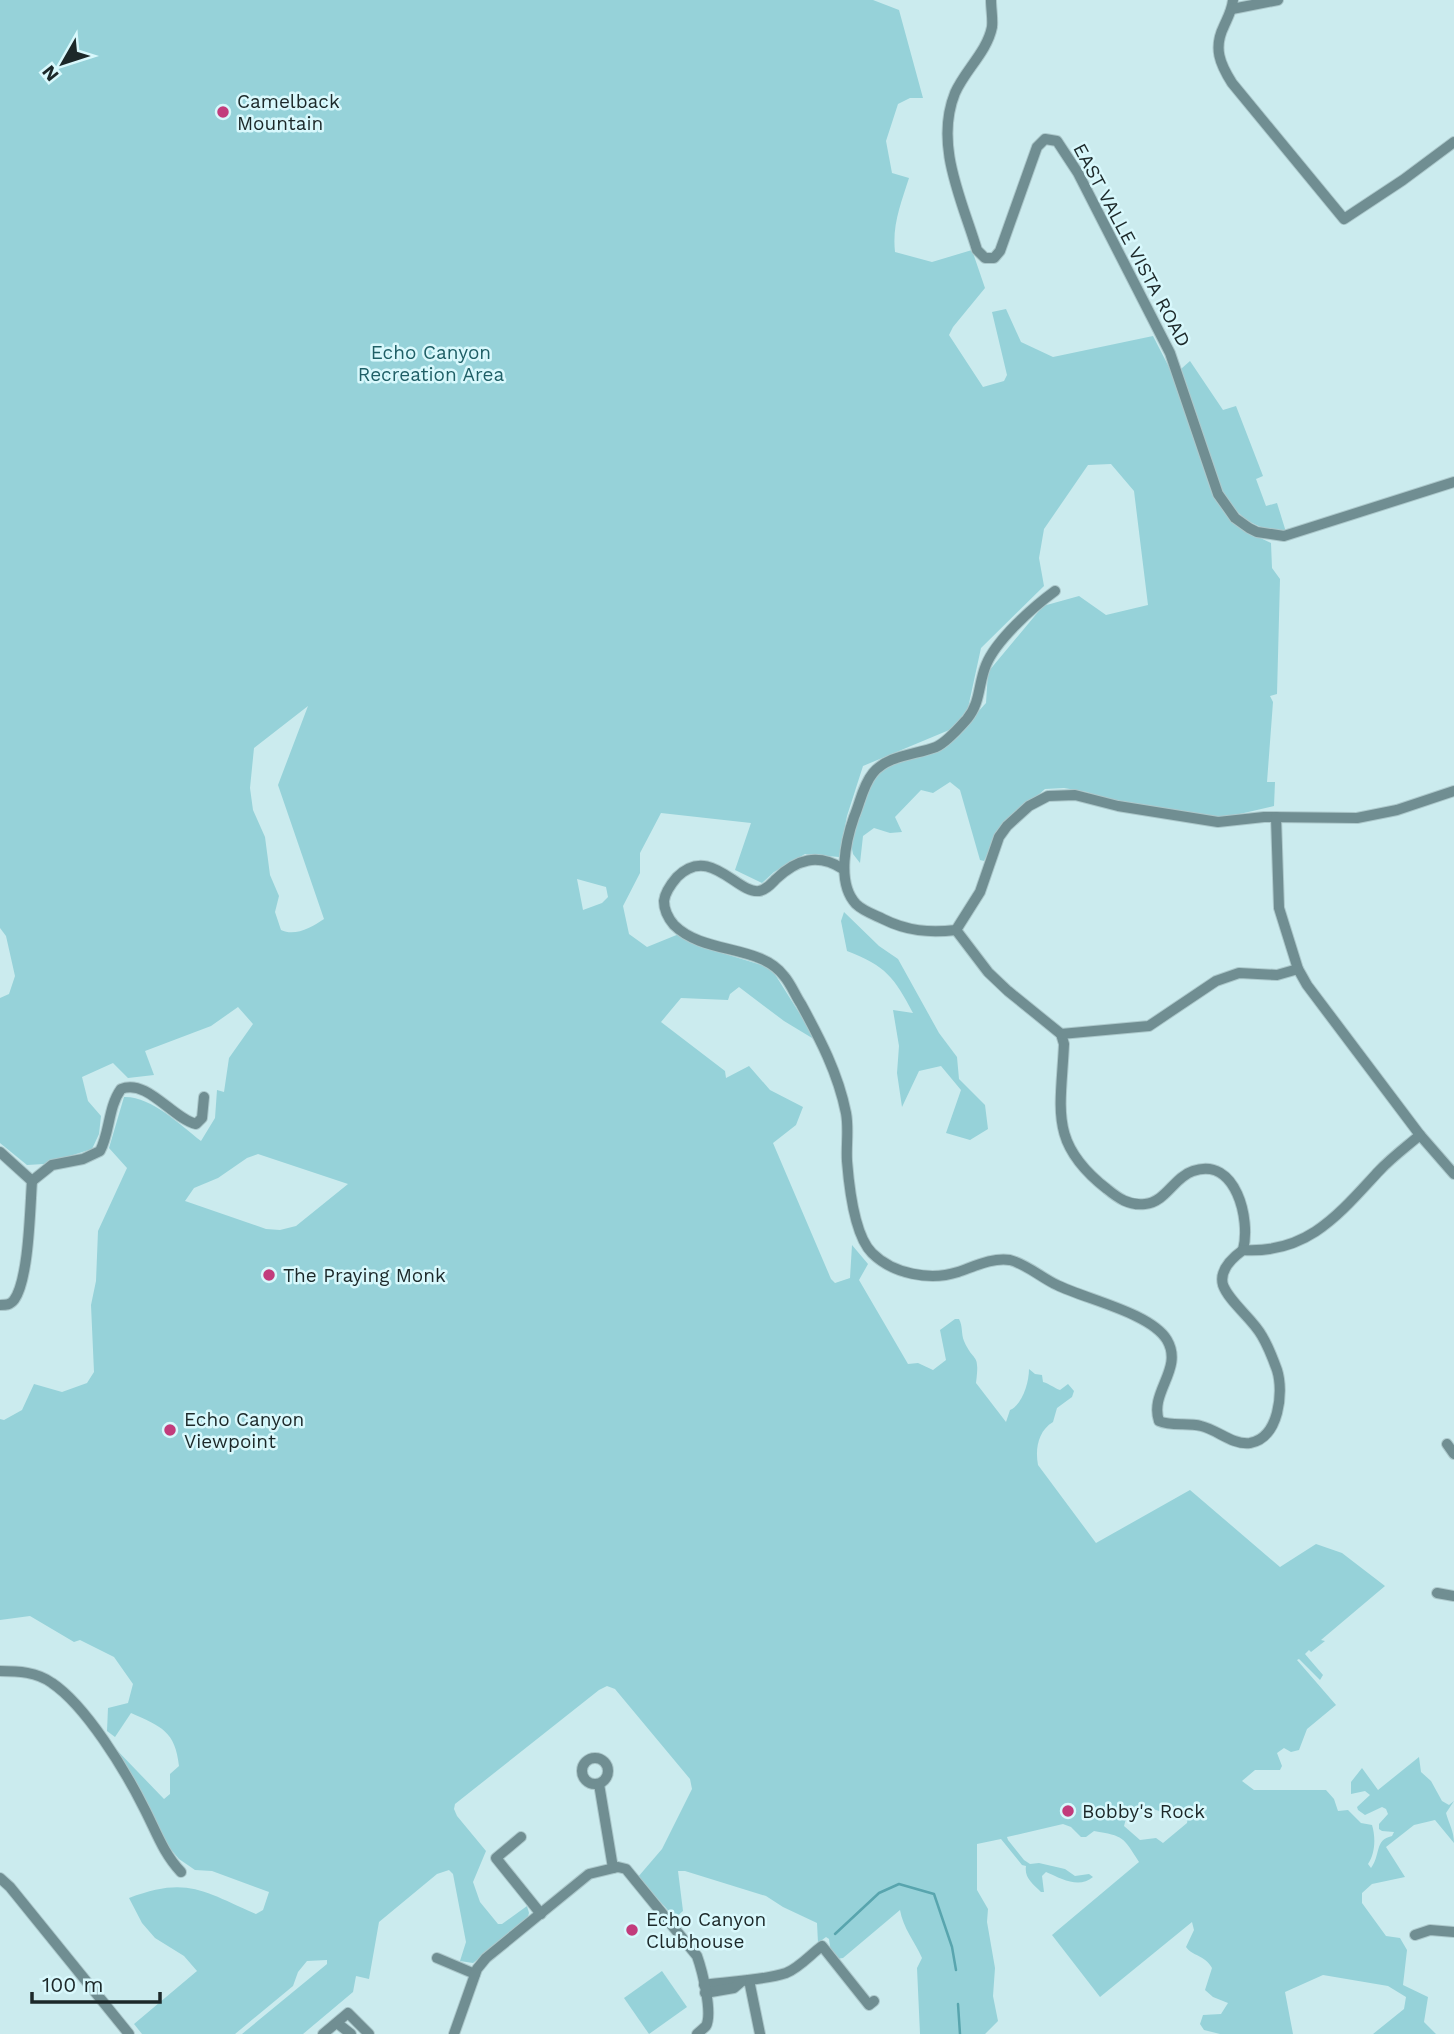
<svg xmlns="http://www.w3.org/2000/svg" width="1454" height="2034" viewBox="0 0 1454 2034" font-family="'Work Sans',sans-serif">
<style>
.green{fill:#96d2d9;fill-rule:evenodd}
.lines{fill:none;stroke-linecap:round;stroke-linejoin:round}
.stream{stroke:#58a5ae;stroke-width:2.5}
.minor-casing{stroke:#acc8cb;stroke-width:12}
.minor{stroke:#708e92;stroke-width:10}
.poi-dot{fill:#c23c7c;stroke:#d8f8fc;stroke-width:2.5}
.labels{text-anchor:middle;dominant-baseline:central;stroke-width:5;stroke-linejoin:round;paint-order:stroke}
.poi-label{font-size:19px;fill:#1c2829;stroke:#d8f8fc;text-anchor:start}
.street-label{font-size:19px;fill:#1c2829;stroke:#d8f8fc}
.park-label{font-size:19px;fill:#1f5f66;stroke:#d8f8fc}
</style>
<rect width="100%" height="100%" fill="#cbebee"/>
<!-- green -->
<g class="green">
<path d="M0,0H873L899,10L923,98H910L898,104L886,141L892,173L909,178C901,203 892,225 895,252L932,262L972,250L985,288L953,327L949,335L983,387L1004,381L1007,375L992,312L1006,309L1021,342L1053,357L1153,336L1172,373L1210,488C1224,516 1243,530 1271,543L1272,568L1280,579L1277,694L1270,696L1273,702L1267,782H1275L1274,806L1218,819L1111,802L1087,792L1064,788L1045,789L1001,828L984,861L980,860L960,790L950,782L933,793L921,790L895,817L902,832L890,833L874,828L863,836L860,863L853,854L850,839L873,778L894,762L957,735L986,703L988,672L1043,606L1079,596L1106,615L1148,605L1134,491L1111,464L1088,465L1044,529L1039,558L1044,586L981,648L968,708L954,728L863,766L847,816L839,857L805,854L774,872L762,883L735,870L751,823L661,813L640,853V873L623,906L629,934L647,947L679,934L722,953L771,968L817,1041L784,1021L739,987L730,994L728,1000L681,998L661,1022L725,1071L726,1078L749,1066L770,1090L803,1107L796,1125L773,1143L831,1279L835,1283L850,1278L852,1245L868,1264L859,1280L908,1364L918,1363L933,1370L946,1360L940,1330L955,1319H959C963,1326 961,1334 964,1341C974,1364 980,1351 976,1383L1006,1422L1010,1410C1022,1405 1029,1383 1029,1369L1035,1374L1042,1375L1043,1382C1050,1384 1054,1388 1060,1390L1068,1384L1074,1391L1072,1397L1057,1408L1053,1422C1038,1431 1035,1449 1038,1465L1096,1543L1190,1490L1280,1567L1316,1544L1342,1553L1385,1586L1321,1640L1325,1641L1311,1652L1309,1650L1305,1654L1323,1675L1320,1680L1299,1659L1297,1660L1336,1705L1307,1729L1299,1750L1291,1752L1284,1748L1277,1753L1282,1766L1280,1770H1255L1242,1781L1254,1790H1326L1334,1799L1338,1811L1348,1810L1361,1823L1372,1825C1376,1838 1375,1854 1368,1864L1371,1868C1381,1855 1374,1840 1392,1836L1394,1832L1382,1831L1379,1829V1824L1388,1814L1386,1809L1382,1807L1365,1815L1358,1810L1357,1807L1370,1795L1365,1791L1351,1794V1782L1362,1768L1378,1790L1419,1757L1421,1772L1431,1781L1442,1801L1449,1805L1454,1801L1446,1813C1449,1824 1454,1831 1454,1843L1435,1820L1414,1825L1386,1847L1405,1877L1372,1884L1362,1893V1903L1386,1936L1400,1938L1407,1950L1403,1985L1428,1997L1424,2022L1436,2034H1373L1404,2009L1406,1997L1388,1986L1323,1975L1285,1992L1293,2034H1220L1204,2030L1200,2024L1203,2015L1221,2014L1228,2003L1213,1997L1205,1990L1212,1968C1205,1955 1192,1956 1186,1947L1194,1930L1192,1922L1100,1997L1052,1935L1139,1862C1123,1837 1124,1836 1094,1831L1086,1837H1081L1071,1827L1063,1824L1007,1837L1008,1840L1024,1860L1030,1864L1039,1863L1065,1869L1075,1876L1089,1874L1093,1877C1079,1889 1062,1879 1046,1872L1042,1876L1044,1892H1041C1033,1884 1024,1878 1026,1866L1022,1865L1001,1839L977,1844V1890L988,1909L987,1922L995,1968L993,1996L998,2021L985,2034H920L917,1968L922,1958C915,1942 903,1928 900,1910L843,1958L836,1959L831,1953L829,1939L826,1937L818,1943L817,1923L783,1907L766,1896L685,1871H678L683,1911L675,1918L638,1877L662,1849L692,1789L690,1779L615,1689L607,1686L599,1690L455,1804L454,1809L457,1816L486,1851L473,1882L480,1902L498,1924H502L527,1906L529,1913L527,1920L473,1963L460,1961L466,1942L453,1874L449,1870L437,1874L379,1922L369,1979L356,1976L353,1992L303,2034H242L327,1964V1960L307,1961L298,1972L293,1986L235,2034H142L134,2024L197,1971L184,1956L155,1938L142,1923L129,1898C187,1876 203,1891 256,1914L263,1910L269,1892L212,1871L195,1870L179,1859L167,1845L146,1800L111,1744L164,1799L170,1794V1774L179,1766C175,1731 162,1727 131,1713L115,1737L107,1731L108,1708L128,1703L133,1684L114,1657L80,1640L74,1642L30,1616L0,1620V1419L4,1420L22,1410L34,1384L62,1392L87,1383L94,1372L91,1305L96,1281L98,1231L127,1168L109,1148L124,1097C151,1096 180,1125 201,1141L215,1118L217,1090L224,1092L229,1058L253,1024L238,1007L211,1026L145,1051L154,1075L128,1078L113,1063L82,1077L88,1101L101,1116L99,1134L92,1149L44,1164L27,1165L0,1143V998L9,994L15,976L6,936L0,928ZM308,706L278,785L324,919C312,927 295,937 281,930L275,912L279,896L270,875L265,837L253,810L250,788L254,748ZM577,879L606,887L608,897L602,903L583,910ZM258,1154L348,1184L296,1226L280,1230L266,1229L185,1201L194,1188L218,1178L247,1158ZM1141,1805L1165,1813H1183L1188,1816L1187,1823L1163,1843L1156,1838L1140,1840L1124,1826L1129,1808Z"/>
<path d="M1190,361L1223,410L1236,406L1263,476L1256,479L1266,506L1277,503L1286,532C1256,531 1237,516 1221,492L1181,369Z"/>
<path d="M844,912L879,946L898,959L939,1033L957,1057L959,1079L985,1105L988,1129L970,1140L946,1133L961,1090L941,1066L919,1071L902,1107L897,1073L899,1046L893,1010L913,1013C894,977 886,966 847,951L841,921Z"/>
<polygon points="662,1971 687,2007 649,2034 624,1998"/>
</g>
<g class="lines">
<!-- stream -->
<g class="stream">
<polyline points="835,1934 879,1893 899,1884 934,1894 952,1947 956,1970"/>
<polyline points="958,2004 960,2034"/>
</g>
<defs>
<g id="minor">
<path d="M991,0C991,9 993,19 992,27C987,52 965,70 955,93C934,145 962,200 977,250L985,258H994L1000,251L1037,147L1045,139L1057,141L1078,173L1170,353L1218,494L1235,518L1249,528L1257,532L1284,536L1454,482"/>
<path d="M1233,0C1232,10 1228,17 1224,26C1213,48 1220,64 1232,83L1344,219L1403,180L1454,142"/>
<polyline points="1232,9 1278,0"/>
<path d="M1055,591C1033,607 996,640 986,665C978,684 981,702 967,719C959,728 947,742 936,747C915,755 888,755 873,773C863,785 860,803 854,817C846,840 836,883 856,904C863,911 875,915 883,919C907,931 929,933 956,930L980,892L999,837L1007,826L1029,806L1048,796L1075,795L1118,806L1218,822L1264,817L1357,818L1397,810L1454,791"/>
<polyline points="1276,817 1279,908 1298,969 1307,985 1420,1135 1454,1174"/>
<path d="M843,869C818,853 797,859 776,879C771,884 766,890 759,891C737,894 710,844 677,877C671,884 665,892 664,901C664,910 668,918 674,925C704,955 760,944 784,976C791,984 795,995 801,1004C820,1039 838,1073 846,1113C849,1129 846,1145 847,1161C849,1186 854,1235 872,1253C893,1274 930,1281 958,1272C973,1267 993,1257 1010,1260C1026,1264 1042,1278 1057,1285C1085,1299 1151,1313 1167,1340C1184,1369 1149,1392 1159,1421C1172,1427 1187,1422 1201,1426C1218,1430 1232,1445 1250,1443C1279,1438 1284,1392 1277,1370C1273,1359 1268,1346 1262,1336C1253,1319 1229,1302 1223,1285C1219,1271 1232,1258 1243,1250"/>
<path d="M956,930L988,972L1008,991L1061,1034L1064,1044C1061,1110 1048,1143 1107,1189C1118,1198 1129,1206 1145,1204C1166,1202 1174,1177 1193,1171C1236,1156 1251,1220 1243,1250"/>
<polyline points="1061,1034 1149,1026 1216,981 1239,973 1277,975 1298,969"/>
<path d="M0,1152L32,1181L52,1165L83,1159L100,1151C110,1132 108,1107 121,1089C147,1078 173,1119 196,1124L202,1118L204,1097"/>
<path d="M1243,1250C1308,1254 1339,1214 1379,1171C1391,1158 1406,1147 1420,1135"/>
<path d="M0,1305C6,1305 10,1305 14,1300C29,1280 30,1208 32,1181"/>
<polyline points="1447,1444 1454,1454"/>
<polyline points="1437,1593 1454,1596"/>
<path d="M0,1671C18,1671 37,1672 52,1683C86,1706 125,1770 144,1808C156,1831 163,1853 181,1872"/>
<circle cx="595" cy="1771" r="13"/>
<polyline points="599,1784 613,1868"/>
<polyline points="521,1837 496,1858 541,1914"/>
<polyline points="0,1878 10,1887 129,2034"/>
<polyline points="1415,1935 1430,1930 1454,1932"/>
<polyline points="437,1958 475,1974"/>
<polyline points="749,1980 760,2034"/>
<path d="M704,1985C729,1981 762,1981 786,1973C799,1968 811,1954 822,1946L869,2005L874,2001"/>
<polyline points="705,1993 734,1988 741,1982"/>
<polyline points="337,2023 351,2034"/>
<polyline points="323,2034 348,2013 369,2034"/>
<path d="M454,2034L477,1969L486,1958L589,1874L618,1867L626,1869L697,1956C702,1970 713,2013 706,2026C704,2028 699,2032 697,2034"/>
</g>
</defs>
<!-- minor casing -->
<use href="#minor" class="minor-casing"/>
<!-- minor -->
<use href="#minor" class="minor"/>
</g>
<!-- markers -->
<g class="poi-dot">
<circle cx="223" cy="112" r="7"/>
<circle cx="269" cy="1275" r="7"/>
<circle cx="170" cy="1430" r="7"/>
<circle cx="1068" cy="1811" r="7"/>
<circle cx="632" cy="1930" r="7"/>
</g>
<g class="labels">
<!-- poi labels -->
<g class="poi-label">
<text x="237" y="101">Camelback<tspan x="237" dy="22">Mountain</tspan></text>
<text x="283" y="1275">The Praying Monk</text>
<text x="184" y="1419">Echo Canyon<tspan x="184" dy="22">Viewpoint</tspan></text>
<text x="1082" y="1811">Bobby's Rock</text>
<text x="646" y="1919">Echo Canyon<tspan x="646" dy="22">Clubhouse</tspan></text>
</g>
<!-- street labels -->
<g class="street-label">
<text transform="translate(1132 245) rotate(62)">EAST VALLE VISTA ROAD</text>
</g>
<!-- park labels -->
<g class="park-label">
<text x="431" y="352">Echo Canyon<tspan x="431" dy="22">Recreation Area</tspan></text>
</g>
</g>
<!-- north arrow -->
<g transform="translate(63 63) rotate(231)" stroke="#d8f8fc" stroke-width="5" paint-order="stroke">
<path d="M0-5L12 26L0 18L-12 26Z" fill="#1c2829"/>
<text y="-10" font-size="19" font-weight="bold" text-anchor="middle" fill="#1c2829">N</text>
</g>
<!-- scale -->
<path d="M32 1992v10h128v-10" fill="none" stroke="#1c2829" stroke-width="3.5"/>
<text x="42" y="1992" font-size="21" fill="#1c2829" stroke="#d8f8fc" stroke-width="5" paint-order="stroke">100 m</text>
</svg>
